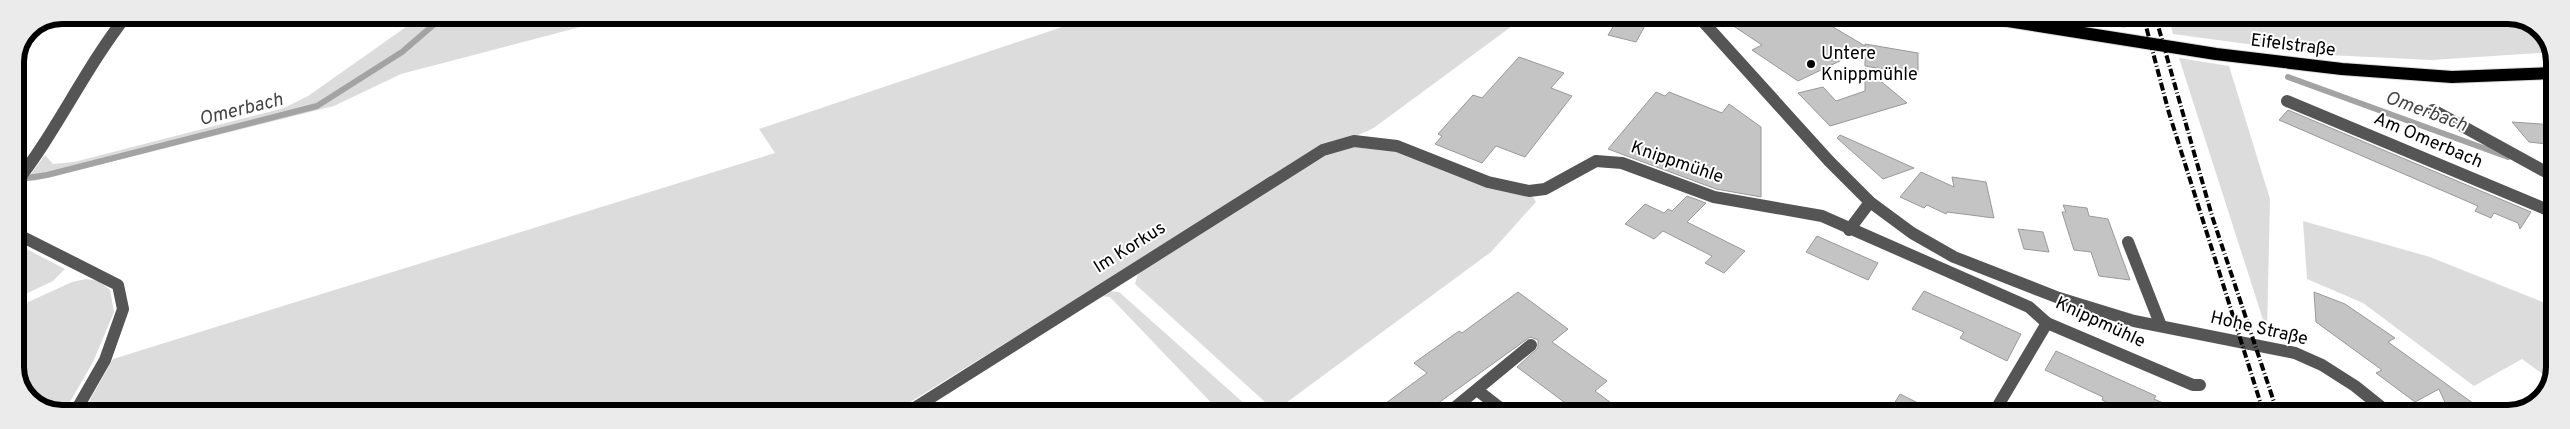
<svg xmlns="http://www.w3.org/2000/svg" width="2570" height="429" viewBox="0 0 2570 429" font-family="Overpass,sans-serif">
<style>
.green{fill:#dcdcdc}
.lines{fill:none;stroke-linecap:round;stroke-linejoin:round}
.stream{stroke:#a3a3a3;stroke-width:6}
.building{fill:#c4c4c4;stroke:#999}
.major-casing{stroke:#dbdbdb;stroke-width:14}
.minor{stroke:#555;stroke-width:12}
.major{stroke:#000;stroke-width:12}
.rail{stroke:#000;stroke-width:4;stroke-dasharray:8 2.5 1 2.5;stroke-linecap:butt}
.poi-dot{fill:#000;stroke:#fff;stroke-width:2}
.labels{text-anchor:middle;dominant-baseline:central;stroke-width:4;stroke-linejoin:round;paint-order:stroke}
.street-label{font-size:18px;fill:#000;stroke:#fff}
.poi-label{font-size:18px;fill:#000;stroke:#fff;text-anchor:start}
.water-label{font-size:19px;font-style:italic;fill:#444;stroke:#fff}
.rim{fill:none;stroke:#000;stroke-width:6}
</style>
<rect width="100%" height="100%" fill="#fff"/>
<!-- green -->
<g class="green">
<polygon points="423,15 626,15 401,74 334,106 34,181 27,179 45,155 53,164 74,162 284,108 308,96"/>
<path d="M1057,15H1527L1375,127C1358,137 1339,141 1321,147L891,414H82L113,359L775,153L759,129L1062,27Z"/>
<polygon points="2058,15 2123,15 2126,28 2058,19"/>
<polygon points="2168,15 2515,15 2541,29 2553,52 2432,60 2328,55 2173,34"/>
<polygon points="2179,58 2229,66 2270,199 2267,332"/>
<polygon points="1355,146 1382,146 1533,197 1536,202 1491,252 1275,411 1135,284 1140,267 1327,155"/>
<polygon points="2303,221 2430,257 2555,307 2555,374 2551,380 2522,359 2474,386 2363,303 2307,279"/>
<polygon points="15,243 65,269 53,281 15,299"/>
<path d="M86,279L99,281L110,290L114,312L93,362L63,414C54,414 48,410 41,406C6,389 15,341 15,308L72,282Z"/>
<polygon points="1109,291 1119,292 1256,414 1222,414 1110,297 1100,296"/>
</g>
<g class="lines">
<!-- stream -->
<g class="stream">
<polyline points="2288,77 2508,157"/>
<polyline points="21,179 47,175 317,106 402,52 438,21 449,15"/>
</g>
</g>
<!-- building -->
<g class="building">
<polygon points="1624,15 1651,15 1636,42 1608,35 1618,19 1621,19"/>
<polygon points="1717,15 1752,15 1765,23 1780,15 1813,15 1865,46 1865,44 1918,53 1918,75 1865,66 1865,49 1798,81 1752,50 1762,45"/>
<polygon points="1519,57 1564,73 1551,88 1572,96 1525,157 1496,146 1482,163 1435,144 1442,136 1438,134 1473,95 1482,98"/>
<polygon points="1865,68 1907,103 1830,126 1798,93 1823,87 1836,101 1865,91"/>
<polygon points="1656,92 1665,96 1669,92 1722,113 1729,104 1761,127 1761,197 1716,189 1608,149"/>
<polygon points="2288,110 2531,212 2520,229 2518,223 2494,213 2491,218 2475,211 2478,206 2279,120"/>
<polygon points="2512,122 2555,125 2555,145 2529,142"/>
<polygon points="1840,135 1914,168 1883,179 1837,138"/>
<polygon points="1921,172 1954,187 1952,177 1986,182 1994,218 1947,212 1946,214 1927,205 1924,208 1900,197"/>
<polygon points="1687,196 1706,203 1687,222 1745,251 1724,273 1705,263 1712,256 1663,231 1654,239 1625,224 1645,204 1664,213 1668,209 1672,211"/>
<polygon points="2063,205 2087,208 2089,216 2108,219 2130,280 2099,276 2091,252 2074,250 2062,212 2066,212"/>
<polygon points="2018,229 2043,232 2049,252 2024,249"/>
<polygon points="1817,236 1878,263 1868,280 1806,252"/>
<polygon points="1924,291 2021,334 2007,361 1960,338 1964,332 1912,309"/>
<polygon points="1518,292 1568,329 1552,342 1607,381 1595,391 1626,414 1580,414 1517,367 1538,348 1538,340 1530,337 1423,414 1371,414 1427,373 1414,363 1459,331 1462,333"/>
<polygon points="2314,292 2345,304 2395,338 2388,342 2488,414 2450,414 2439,389 2415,402 2376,373 2382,370 2316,322"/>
<polygon points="2056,351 2156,396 2154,399 2188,414 2133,414 2102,400 2103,397 2045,370"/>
<polygon points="1900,394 1940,414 1888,414"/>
</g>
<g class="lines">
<defs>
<polyline id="major" points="1970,15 2216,54 2342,69 2452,77 2555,73"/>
</defs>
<!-- major casing -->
<use href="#major" class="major-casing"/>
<!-- minor -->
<g class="minor">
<polyline points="1697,15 1829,161 1870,202 1912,233 1954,257 2059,298 2134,321 2295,353 2322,365 2355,386 2390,414"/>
<polyline points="2287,101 2555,213"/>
<polyline points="2433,110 2555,177"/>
<path d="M15,184C57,131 85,68 127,15"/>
<polyline points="1849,230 1870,202"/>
<polyline points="15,233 118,285 123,309 105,360 74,414"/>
<polyline points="2128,242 2161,326"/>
<polyline points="1477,390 1508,414"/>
<polyline points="905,414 1323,150 1354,141 1397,146 1488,182 1529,191 1545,189 1596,161 1622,163 1714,197 1822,216 2029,307 2047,323 2193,385 2200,385"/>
<polyline points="1447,414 1531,345"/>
<polyline points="1993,414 2047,323"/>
</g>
<!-- major -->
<use href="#major" class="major"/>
<!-- rail -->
<g class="rail">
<polyline points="2143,15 2169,113 2264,414"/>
<polyline points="2155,15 2212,216 2278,414"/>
</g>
</g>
<!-- markers -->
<circle class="poi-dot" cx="1811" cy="64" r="5"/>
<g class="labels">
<!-- street labels -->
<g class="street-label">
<text transform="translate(2293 46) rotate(7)">Eifelstraße</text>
<text transform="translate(2428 141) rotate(23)">Am Omerbach</text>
<text transform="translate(1677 163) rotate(19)">Knippmühle</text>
<text transform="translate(1130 248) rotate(-32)">Im Korkus</text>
<text transform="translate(2100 323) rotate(25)">Knippmühle</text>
<text transform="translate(2259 329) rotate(13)">Hohe Straße</text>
</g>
<!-- poi labels -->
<g class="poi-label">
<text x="1821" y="54">Untere<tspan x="1821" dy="21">Knippmühle</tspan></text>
</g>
<!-- water labels -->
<g class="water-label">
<text transform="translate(241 110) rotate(-14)">Omerbach</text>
<text transform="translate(2426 112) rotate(20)">Omerbach</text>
</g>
</g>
<!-- crop -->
<path d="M0 0H2570V429H0ZM62 24H2508A38 38 0 0 1 2546 62V367A38 38 0 0 1 2508 405H62A38 38 0 0 1 24 367V62A38 38 0 0 1 62 24Z" fill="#ebebeb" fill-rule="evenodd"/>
<path class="rim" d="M62 24H2508A38 38 0 0 1 2546 62V367A38 38 0 0 1 2508 405H62A38 38 0 0 1 24 367V62A38 38 0 0 1 62 24Z"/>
</svg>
